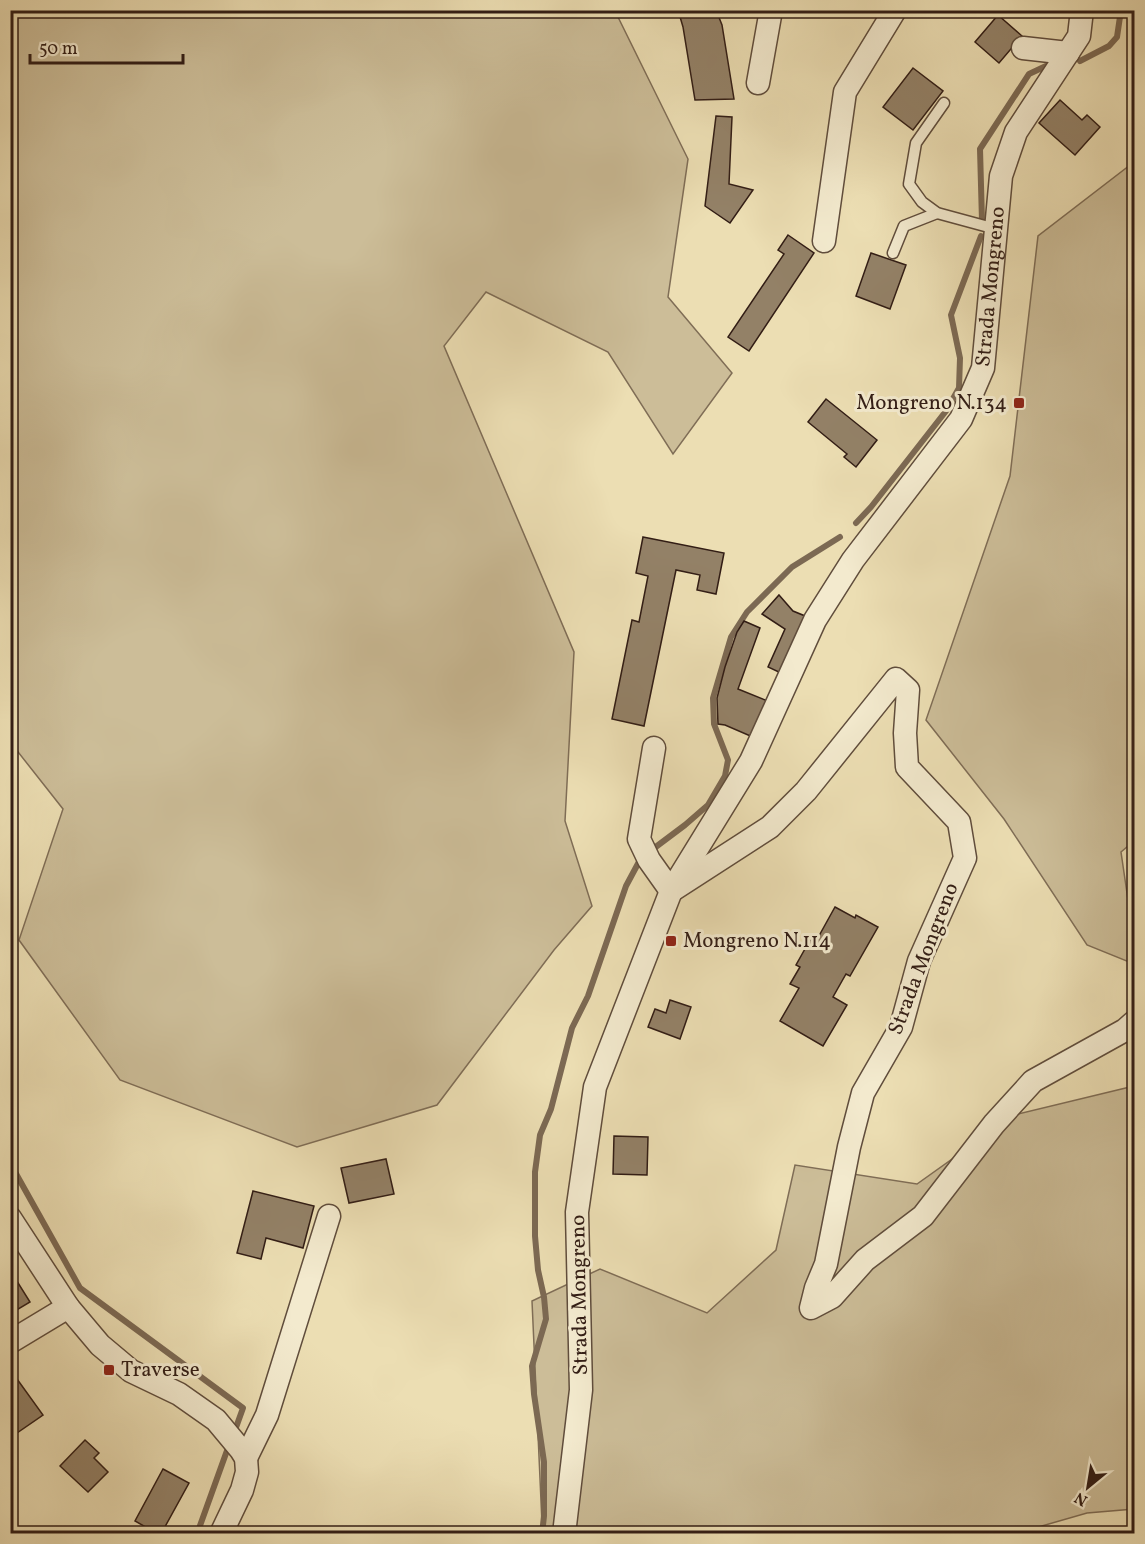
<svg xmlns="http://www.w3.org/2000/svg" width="1145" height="1544" viewBox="0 0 1145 1544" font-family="Vollkorn,serif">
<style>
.green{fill:#ccbd98;stroke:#7f6d56;stroke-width:1.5}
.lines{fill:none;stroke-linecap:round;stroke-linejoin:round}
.stream{stroke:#7c6953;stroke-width:6}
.building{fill:#938167;stroke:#321d15;stroke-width:1.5}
.service-casing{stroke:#604d3c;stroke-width:13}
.minor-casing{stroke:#604d3c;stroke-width:25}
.service{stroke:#f3eace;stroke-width:10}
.minor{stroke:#f3eace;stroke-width:22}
.poi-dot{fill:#8f2418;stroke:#f3eace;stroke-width:2}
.labels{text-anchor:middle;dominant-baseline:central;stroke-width:6;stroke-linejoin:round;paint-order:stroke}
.street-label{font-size:21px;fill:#321d15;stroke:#f3eace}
.poi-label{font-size:21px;fill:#321d15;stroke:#f3eace;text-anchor:start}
</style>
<rect width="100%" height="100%" fill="#ecdeb3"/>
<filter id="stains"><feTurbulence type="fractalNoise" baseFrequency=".00333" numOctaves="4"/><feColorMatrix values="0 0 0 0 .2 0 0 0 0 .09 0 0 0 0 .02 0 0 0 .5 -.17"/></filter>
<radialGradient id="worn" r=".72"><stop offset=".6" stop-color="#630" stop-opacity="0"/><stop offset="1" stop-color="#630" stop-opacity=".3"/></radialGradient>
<!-- green -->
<g class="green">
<polygon points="10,11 615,11 688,159 668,297 732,373 673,454 608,352 486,292 444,346 574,652 565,821 592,906 554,950 437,1105 297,1147 120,1080 19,940 63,809 11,743"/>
<polygon points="1134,162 1134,841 1121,852 1134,941 1134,964 1087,945 1004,819 926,720 1010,476 1038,236"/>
<polygon points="1134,1086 1134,1509 1087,1513 1014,1534 547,1533 542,1523 532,1301 600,1269 707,1313 776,1250 795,1165 917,1184 1014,1115"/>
</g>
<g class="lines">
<!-- stream -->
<g class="stream">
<polyline points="1080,61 1109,46 1117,37 1121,10"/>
<polyline points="982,221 980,149 1029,74 1046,66"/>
<polyline points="856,523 871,507 946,411 959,388 960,358 951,315 981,236"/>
<polyline points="653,849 685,825 708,805 725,776 728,760 714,724 713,698 731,637 747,612 792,567 840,537"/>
<polyline points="10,1163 80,1288 243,1408 234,1433"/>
<polyline points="197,1534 229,1445"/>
<polyline points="542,1534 544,1516 544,1462 534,1394 532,1366 546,1319 544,1297 538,1270 535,1236 535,1172 540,1135 551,1109 572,1028 588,996 626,886 641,858"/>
</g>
</g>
<!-- building -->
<g class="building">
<polygon points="678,10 716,10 722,25 734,99 695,100 683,27"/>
<polygon points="998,15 1022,36 999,63 975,42"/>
<polygon points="913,68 943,91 913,130 883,107"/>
<polygon points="1060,100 1082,120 1087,115 1100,127 1075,155 1039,123"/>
<polygon points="716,116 732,117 729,184 753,190 730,223 705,206"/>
<polygon points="788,235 814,253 749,351 728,337 784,254 778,250"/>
<polygon points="871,253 906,265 890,309 856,296"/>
<polygon points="826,399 877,440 856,467 844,457 847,454 808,422"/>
<polygon points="643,537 724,553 716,594 697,590 700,575 676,570 644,726 612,719 632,620 639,622 648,576 636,573"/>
<polygon points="779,595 793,611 810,618 783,674 768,667 785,629 762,614"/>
<polygon points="744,621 760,628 738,689 770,702 755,738 725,725 718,724 717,698 725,667 737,632"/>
<polygon points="835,907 855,918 856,915 878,927 850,976 846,974 833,997 847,1005 823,1046 780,1021 799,988 790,984 800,967 796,965 810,940 815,943"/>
<polygon points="670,1000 691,1007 680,1039 648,1027 655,1009 666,1013"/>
<polygon points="614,1136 648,1137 647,1175 613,1174"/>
<polygon points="386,1159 394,1194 349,1203 341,1168"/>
<polygon points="253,1191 314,1206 303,1248 266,1238 261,1259 237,1253"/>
<polygon points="10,1270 30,1302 10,1314"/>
<polygon points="17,1379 43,1415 14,1435 10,1430 10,1383"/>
<polygon points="85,1440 99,1453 94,1458 108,1472 88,1492 60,1466"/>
<polygon points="163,1469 189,1483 161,1534 158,1534 135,1521"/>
</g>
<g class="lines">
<defs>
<g id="service">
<polyline points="944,103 916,143 909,184 922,202 937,213 996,229"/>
<polyline points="893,253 904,226 937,213"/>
</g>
<g id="minor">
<polyline points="1023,48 1068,53"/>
<polyline points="758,83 771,10"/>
<polyline points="824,241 845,92 895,10"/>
<polyline points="654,748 639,839 649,860 671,891 770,827 806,791 896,679 908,690 905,733 907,767 959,822 965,858 919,961 901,1027 863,1093 849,1147 826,1264 816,1288 811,1308 832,1297 865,1260 923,1216 994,1124 1033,1081 1125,1030 1134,1022"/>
<polyline points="10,1218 68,1307 100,1345 131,1371 179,1394 216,1420 241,1450 246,1458 247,1472 242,1490 221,1534"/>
<polyline points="10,1342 68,1307"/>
<polyline points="246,1458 267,1415 329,1216"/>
<path id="s1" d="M564,1534L581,1390L577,1212L595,1087L671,891L751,761L815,620L853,560L961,419L983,368L1001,176L1016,132L1079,36L1082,10"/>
</g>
</defs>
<!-- service casing -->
<use href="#service" class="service-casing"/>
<!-- minor casing -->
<use href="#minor" class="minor-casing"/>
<!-- service -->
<use href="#service" class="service"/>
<!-- minor -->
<use href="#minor" class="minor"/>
</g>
<!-- markers -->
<g class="poi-dot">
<rect x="1013" y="397" width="12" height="12" rx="3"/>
<rect x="665" y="935" width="12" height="12" rx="3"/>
<rect x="103" y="1364" width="12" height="12" rx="3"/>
</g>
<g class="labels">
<!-- street labels -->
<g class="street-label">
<text stroke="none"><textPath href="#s1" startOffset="1353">Strada Mongreno</textPath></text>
<text transform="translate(924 959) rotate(-69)">Strada Mongreno</text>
<text transform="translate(580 1295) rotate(-91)">Strada Mongreno</text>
</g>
<!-- poi labels -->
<g class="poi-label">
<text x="1007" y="403" text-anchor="end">Mongreno N.134</text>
<text x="683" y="941">Mongreno N.114</text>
<text x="121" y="1370">Traverse</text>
</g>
</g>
<!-- margin -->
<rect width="1145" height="1544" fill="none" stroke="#ecdeb3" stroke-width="36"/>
<rect x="12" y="12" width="1121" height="1520" fill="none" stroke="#321d15" stroke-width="3"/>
<rect x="18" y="18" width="1109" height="1508" fill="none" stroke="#321d15" stroke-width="1.5"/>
<!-- north arrow -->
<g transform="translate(1088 1487) rotate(210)" stroke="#f3eace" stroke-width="4.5" paint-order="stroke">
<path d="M0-4.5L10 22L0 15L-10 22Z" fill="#321d15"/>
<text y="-9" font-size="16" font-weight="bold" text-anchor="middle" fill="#321d15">N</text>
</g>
<!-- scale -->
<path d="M30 54v9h153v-9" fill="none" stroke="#321d15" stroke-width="3"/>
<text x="39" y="54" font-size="18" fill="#321d15" stroke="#f3eace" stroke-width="4.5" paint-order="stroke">50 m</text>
<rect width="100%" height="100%" filter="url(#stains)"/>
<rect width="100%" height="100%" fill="url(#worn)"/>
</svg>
